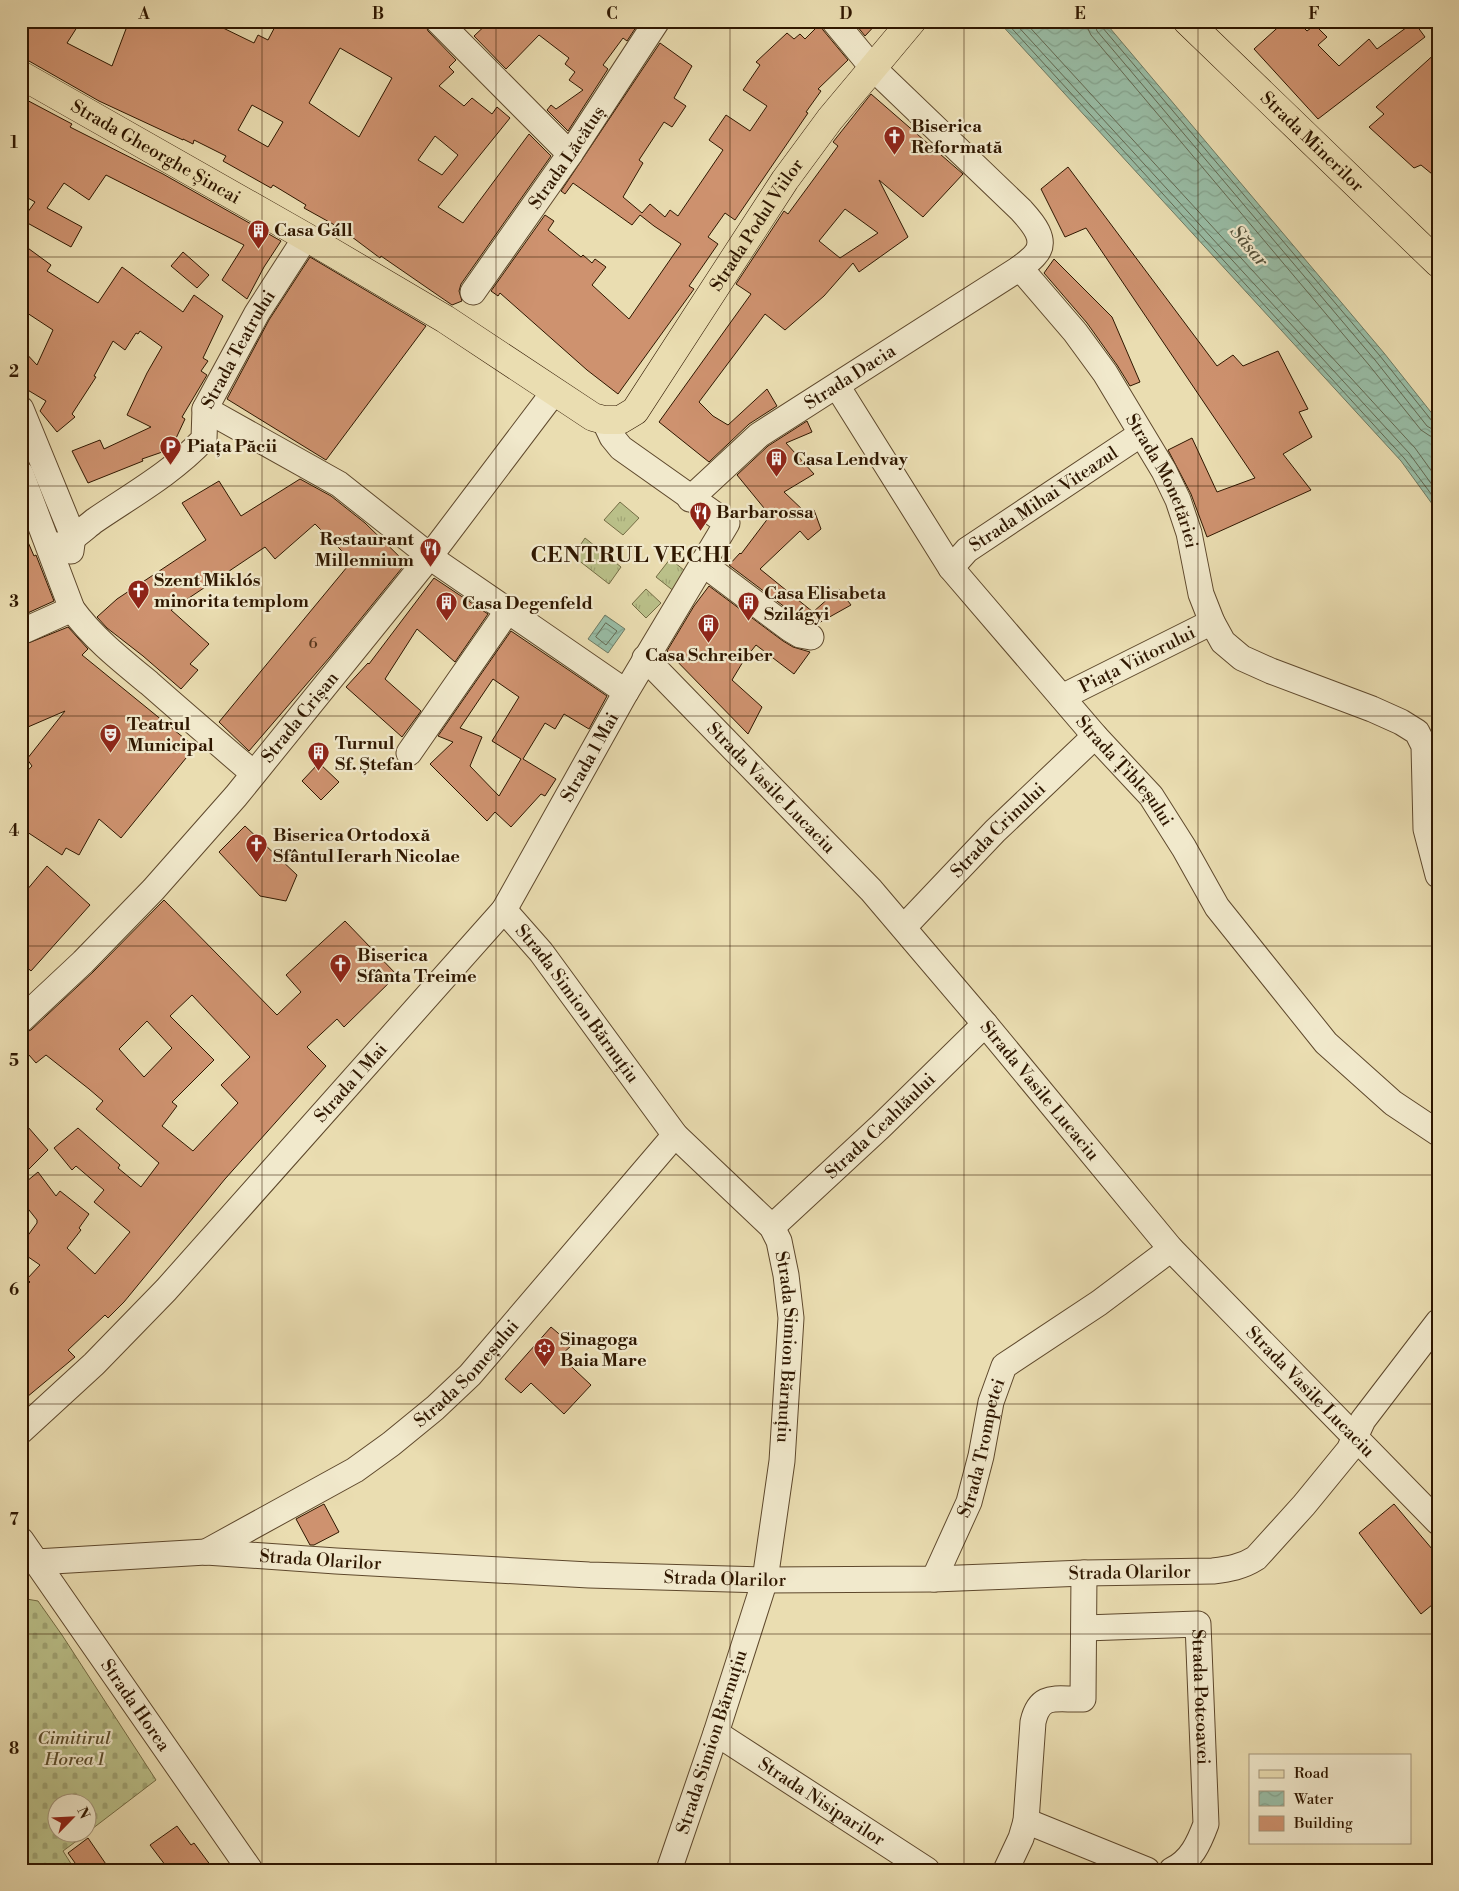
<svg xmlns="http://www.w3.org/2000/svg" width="1459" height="1891" viewBox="0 0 1459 1891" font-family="'Libre Bodoni',serif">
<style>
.grass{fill:url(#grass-tufts);stroke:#746c44}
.cemetery{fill:url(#cemetery-stones);stroke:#746c44}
.water{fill:url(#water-waves);stroke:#6f7b64}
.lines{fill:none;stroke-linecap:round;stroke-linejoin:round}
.shore{stroke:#646a53;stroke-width:1}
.building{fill:#ce926f;stroke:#2f1700;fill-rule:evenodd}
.minor-casing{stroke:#5e482c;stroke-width:27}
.major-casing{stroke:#2f1700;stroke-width:29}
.minor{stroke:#f1e9cc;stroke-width:25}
.major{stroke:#eaddb1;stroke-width:28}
.grid{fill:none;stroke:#2f1700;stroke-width:1;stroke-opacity:0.55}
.labels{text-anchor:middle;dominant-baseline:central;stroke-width:4.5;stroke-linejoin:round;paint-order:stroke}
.number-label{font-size:15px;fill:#57361c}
.poi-label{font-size:18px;font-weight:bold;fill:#2f1700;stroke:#f1e9cc;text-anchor:start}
.street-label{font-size:18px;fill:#2f1700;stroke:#f1e9cc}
.park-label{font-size:18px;font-style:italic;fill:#594a29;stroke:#f1e9cc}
.water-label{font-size:19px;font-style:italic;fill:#54513a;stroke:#f1e9cc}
.district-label{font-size:22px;font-weight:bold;letter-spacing:1px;fill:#2f1700;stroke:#f1e9cc}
.neatline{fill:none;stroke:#2f1700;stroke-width:2}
.grid-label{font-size:16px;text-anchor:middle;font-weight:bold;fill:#2f1700}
</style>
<defs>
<pattern id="grass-tufts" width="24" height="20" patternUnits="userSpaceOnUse" patternTransform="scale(1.25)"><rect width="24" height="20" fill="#bac089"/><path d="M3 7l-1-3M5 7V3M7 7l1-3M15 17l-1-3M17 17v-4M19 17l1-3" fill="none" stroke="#a0a474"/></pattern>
<pattern id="cemetery-stones" width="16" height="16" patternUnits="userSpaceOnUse" patternTransform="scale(1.25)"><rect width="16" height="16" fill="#bac089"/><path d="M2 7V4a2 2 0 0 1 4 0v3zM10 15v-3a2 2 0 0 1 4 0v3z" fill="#a0a474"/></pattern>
<pattern id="water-waves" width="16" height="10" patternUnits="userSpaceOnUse" patternTransform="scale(1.25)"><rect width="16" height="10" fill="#99bda6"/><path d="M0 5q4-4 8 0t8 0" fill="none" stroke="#84a28d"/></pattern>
</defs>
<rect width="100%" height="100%" fill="#eaddb1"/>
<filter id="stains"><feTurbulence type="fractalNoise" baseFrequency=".004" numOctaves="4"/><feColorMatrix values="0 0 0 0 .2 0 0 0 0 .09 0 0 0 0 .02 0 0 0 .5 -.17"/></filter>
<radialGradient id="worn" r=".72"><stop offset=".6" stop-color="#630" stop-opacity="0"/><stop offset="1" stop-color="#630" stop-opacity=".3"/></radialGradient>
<!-- grass -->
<g class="grass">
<polygon points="620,502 639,518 623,535 604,520"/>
<polygon points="585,538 621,567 609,584 573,556"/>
<polygon points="670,559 689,574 675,592 656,577"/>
<polygon points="646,589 661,603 646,618 632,604"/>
</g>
<!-- cemetery -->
<polygon class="cemetery" points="21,1598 38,1601 62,1635 156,1780 88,1832 88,1804 58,1804 58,1834 86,1834 63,1851 75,1870 21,1870"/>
<!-- water -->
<g class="water">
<polygon points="998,21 1104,21 1384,353 1438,421 1438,512 1401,461"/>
<polygon points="605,615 625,629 608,653 588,639"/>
</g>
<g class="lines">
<!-- shore -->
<g class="shore">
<polyline points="1005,21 1404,458 1438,503"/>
<polyline points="1013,21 1409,453 1438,493"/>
<polyline points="1024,21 1415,448 1438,480"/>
<polyline points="1086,21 1088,29 1091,35 1369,365 1421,430 1430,436 1438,437"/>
<polyline points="1094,21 1097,31 1375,360 1427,426 1432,429 1438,430"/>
<polyline points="1100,21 1102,27 1380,356 1432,421 1438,423"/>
<polygon points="606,623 617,631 606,645 596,637"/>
</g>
</g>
<!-- building -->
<g class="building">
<path d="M29,21H81L67,43L112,66L129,21H182L194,28L197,21H222L219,26L254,43L258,35L268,40L278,21H403L409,28L417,21H424L428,31L456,60L449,67L454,72L439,86L464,106L472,98L492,114L497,107L510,118L438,207L463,223L529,134L551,156L461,284L459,291L462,301L452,305L381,256L380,258L340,228L304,208L306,205L273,185L271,188L223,161L226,156L194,140L193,144L183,139V140L99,101L29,61L21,59V32ZM340,48L392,78L359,137L309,103ZM252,105L283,122L268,147L238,130ZM435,136L458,155L442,175L418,160Z"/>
<polygon points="490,21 595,21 604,28 608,21 640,21 627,41 623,38 603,65 608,69 568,131 547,110 551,105 556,109 583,90 569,80 575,72 565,64 569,58 539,35 506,69 474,36"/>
<polygon points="853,21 879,21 865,36"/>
<polygon points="1285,21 1297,21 1307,31 1315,25 1327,37 1318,45 1339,66 1369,39 1377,49 1414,22 1425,37 1318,119 1254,49"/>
<polygon points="820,24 823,30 848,60 818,89 821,91 806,112 808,113 735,220 725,213 708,237 718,244 689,286 694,289 618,394 587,370 500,293 498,296 491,291 545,215 554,221 548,230 581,257 583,255 592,263 595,259 606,267 592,285 629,319 681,244 654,226 640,215 632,225 573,183 565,194 561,191 660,43 692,66 674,98 686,106 672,127 664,122 639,160 643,163 623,197 642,213 650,204 665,217 670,210 678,216 723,150 709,140 726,115 750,131 767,106 743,90 760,65 756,62 787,33 794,39 800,34 805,39"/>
<polygon points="1438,51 1438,167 1432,174 1421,165 1414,168 1369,127 1384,114 1376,107"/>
<path d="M871,94L963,174L923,217L879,180L908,237L859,272L853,263L824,296L785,330L765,314L699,402L713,416L728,425L767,389L777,406L749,424L709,462L659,422L751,294L736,284L784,211L788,214L838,146L833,142ZM845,209L878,233L840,258L819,241Z"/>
<polygon points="21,97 72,124 70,127 163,174 281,241 264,267 247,299 222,280 244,245 106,175 89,200 64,183 47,208 82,227 71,247 22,220 35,202 21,194"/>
<polygon points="1068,167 1217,366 1233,355 1243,366 1278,351 1308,409 1299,412 1312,437 1283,454 1311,490 1207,537 1191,494 1168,450 1192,438 1217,492 1255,478 1086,228 1065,237 1041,189"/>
<polygon points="21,243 51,265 47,271 98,303 122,267 183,312 194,295 223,316 203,358 208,361 201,371 207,375 182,417 185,419 171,449 142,459 143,461 88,483 72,451 100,440 104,449 151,427 127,415 147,373 162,347 140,331 138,334 136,333 125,350 113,341 94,376 96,377 72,414 75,417 57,432 40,411 46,401 21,386 21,348 37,365 53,330 21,309"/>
<polygon points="183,252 209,275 197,288 171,266"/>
<polygon points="310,257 426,326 326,460 227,399 269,320"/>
<polygon points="1054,259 1112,317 1140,382 1130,386 1117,365 1087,323 1044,273"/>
<polygon points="807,421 812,432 786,443 814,474 784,492 806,513 814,510 821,529 808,540 800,531 760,569 813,612 839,589 851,605 817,624 805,621 798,617 729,565 740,553 741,554 769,517 764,508 737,475 768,446"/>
<polygon points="300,479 331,496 365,523 406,563 329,658 249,751 219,722 352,561 315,524 275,559 265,547 171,610 209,644 190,664 198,670 181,689 143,656 107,628 97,617 117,599 206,540 182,503 219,481 241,516"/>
<polygon points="21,526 34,556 36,555 54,601 21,616"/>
<polygon points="434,578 488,614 455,662 417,629 385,679 421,711 402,737 346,687 368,663 369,664"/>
<polygon points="709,586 783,641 793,647 810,652 794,674 756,645 744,660 732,680 762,707 748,734 667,651 694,606"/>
<polygon points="68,627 88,649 82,655 195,747 121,838 99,819 79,855 66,848 62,855 21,828 21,778 32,766 27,759 65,711 21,730 21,646"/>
<path d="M511,631L607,696L589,729L564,714L555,729L545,723L523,759L556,779L545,796L541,794L511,827L495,812L487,821L430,764L453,742L438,736ZM493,679L519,697L492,741L521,759L499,796L470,766L482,737L460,728Z"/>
<polygon points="319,763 339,782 321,800 302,781"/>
<polygon points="245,826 297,875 286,901 260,896 219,852"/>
<polygon points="47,866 90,905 31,971 21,962 21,897"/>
<path d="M164,900L277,1015L301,992L286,975L345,921L397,975L344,1027L337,1019L307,1047L326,1066L225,1179L124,1302L108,1318L105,1315L68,1350L75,1357L21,1402V1310L28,1303L21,1296V1290L30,1282L27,1279L40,1265L21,1252V1245L37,1223V1220L21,1200V1186L38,1172L56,1196L60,1191L89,1214L79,1228L81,1230L67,1248L95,1274L130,1232L94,1202L104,1190L76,1166L72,1170L54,1148L78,1128L120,1165L118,1168L141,1187L159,1163L96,1109L103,1101L89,1089L46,1055L36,1063L21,1046V1034L31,1030L93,972ZM192,995L250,1057L221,1085L238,1103L193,1151L162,1126L177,1106L172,1102L214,1060L170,1016ZM147,1021L172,1048L144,1077L119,1049Z"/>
<polygon points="21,1119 48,1150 29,1169 21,1161"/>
<polygon points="551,1327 572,1345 560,1356 591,1385 564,1414 531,1383 521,1393 505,1379"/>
<polygon points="324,1504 339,1532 314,1545 310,1545 296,1519"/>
<polygon points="1394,1504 1438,1556 1438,1600 1421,1614 1359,1533"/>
<polygon points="177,1826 191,1845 194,1843 214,1870 169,1870 150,1845"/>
<polygon points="88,1838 110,1870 80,1870 68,1853"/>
</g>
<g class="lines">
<defs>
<g id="minor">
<polyline points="438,21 570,154"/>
<path id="s1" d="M1020,268L1075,332L1105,373L1164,471L1178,500L1189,533L1201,594L1212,622L1223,642L1242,658L1271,671L1372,709L1401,722L1417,732L1424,746L1426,829L1438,875"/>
<path id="s2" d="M473,292L570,154L657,21"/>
<path id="s3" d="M837,386L951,568L1095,736L1151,796L1184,848L1217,907L1326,1043L1393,1103L1438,1133"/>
<polyline points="21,409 73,536 71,551"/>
<polyline points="205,409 339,484 440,564 626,692 727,523 621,448 612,437 604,420"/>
<path d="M21,474L72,609C93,638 121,660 149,683C183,713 218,743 253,773"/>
<path id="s4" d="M690,499L759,435L1020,268C1025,264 1031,260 1035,255C1049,240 1031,221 1021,210L872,67L834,21"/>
<path id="s5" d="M48,543C53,545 57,546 63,544C72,540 85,528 94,521C132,495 172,473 204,439L205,409L257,313L306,237"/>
<polyline points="702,563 790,629 800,635 811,637"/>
<path id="s6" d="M951,568L967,550L1141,434"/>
<polyline points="21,632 72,609"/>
<path id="s7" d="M645,658L871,890L985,1024L1171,1249L1438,1522"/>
<path id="s8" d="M1062,697L1212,622"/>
<polyline points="409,753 509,609"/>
<path id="s9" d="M504,910L541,952L675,1135L772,1227L779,1241L786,1275L791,1318L782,1461L765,1580L716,1733L669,1870"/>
<path id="s10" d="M904,927L995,831L1095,736"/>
<path id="s11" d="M21,1020L83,962L153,890L236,796L430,556L554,392"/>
<path id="s12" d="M772,1227L881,1126L985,1024"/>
<path id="s13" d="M21,1431L94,1364L166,1290L504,910L626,692"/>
<path id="s14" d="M21,1540L250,1870"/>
<path id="s15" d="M206,1552L355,1470L391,1444L435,1408L470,1375L675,1135"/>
<path id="s16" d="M36,1562L206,1552L336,1561L589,1575L765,1580L934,1579L1084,1573L1213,1571C1229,1569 1242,1567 1256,1558L1304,1505L1349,1450L1363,1420L1438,1322"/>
<path id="s17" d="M934,1579L969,1502L981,1456L991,1402L1004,1366L1099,1303L1171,1249"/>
<path id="s18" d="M1085,1628L1198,1624L1206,1824C1199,1843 1191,1861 1172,1870"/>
<path id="s19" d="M716,1733L927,1870"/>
<polyline points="1026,1821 1147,1870"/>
<path d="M1006,1870L1021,1838L1026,1821L1033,1722C1040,1692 1056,1700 1083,1699L1084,1573"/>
</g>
<g id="major">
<path id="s20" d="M1187,21L1438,263"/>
<path id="s21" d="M21,75L306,237L445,319L593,417L604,420H620L635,411L785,180L830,119L912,21"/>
</g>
</defs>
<!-- minor casing -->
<use href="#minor" class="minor-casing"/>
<!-- major casing -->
<use href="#major" class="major-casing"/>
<!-- minor -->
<use href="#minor" class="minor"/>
<!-- major -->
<use href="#major" class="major"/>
</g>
<!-- grid -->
<path class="grid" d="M262,21V1870M496,21V1870M730,21V1870M964,21V1870M1198,21V1870M21,257H1438M21,486H1438M21,716H1438M21,946H1438M21,1175H1438M21,1404H1438M21,1634H1438"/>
<!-- icons -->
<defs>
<symbol id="church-pin" viewBox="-11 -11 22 30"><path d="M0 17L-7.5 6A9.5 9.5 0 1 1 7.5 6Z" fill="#8f2418" stroke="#f1e9cc"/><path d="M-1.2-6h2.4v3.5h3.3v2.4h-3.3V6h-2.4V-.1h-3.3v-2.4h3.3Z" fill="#fff"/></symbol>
<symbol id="building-pin" viewBox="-11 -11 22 30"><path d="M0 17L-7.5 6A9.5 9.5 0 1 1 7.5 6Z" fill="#8f2418" stroke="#f1e9cc"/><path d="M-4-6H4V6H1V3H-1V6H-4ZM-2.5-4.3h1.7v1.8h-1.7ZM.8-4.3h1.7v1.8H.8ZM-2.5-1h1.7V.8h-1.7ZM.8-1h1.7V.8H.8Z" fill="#fff"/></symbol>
<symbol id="parking-pin" viewBox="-11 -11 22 30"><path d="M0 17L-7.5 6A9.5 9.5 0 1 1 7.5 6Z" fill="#8f2418" stroke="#f1e9cc"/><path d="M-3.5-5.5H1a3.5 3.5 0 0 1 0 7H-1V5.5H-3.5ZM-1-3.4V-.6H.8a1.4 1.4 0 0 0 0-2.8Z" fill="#fff"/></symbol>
<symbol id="restaurant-pin" viewBox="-11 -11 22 30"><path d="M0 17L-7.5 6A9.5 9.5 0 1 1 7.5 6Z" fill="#8f2418" stroke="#f1e9cc"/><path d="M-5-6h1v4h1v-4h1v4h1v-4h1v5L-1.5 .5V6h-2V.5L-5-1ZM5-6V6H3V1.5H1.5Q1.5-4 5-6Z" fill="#fff"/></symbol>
<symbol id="theatre-pin" viewBox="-11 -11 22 30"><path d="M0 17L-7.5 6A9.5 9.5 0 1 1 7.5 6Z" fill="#8f2418" stroke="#f1e9cc"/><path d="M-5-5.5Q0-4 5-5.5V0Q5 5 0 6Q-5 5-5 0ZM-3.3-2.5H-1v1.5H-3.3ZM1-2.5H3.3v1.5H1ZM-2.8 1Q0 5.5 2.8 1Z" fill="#fff"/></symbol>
<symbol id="synagogue-pin" viewBox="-11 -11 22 30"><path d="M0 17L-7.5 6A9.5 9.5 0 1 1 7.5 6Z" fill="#8f2418" stroke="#f1e9cc"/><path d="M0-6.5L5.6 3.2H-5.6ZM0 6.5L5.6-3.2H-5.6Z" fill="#fff"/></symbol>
</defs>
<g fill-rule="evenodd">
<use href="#church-pin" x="882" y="124" width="25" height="34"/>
<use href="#building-pin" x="246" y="218" width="25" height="34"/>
<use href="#parking-pin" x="158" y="434" width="25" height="34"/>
<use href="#building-pin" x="764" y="446" width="25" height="34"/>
<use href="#restaurant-pin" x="688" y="500" width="25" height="34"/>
<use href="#restaurant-pin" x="418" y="536" width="25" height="34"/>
<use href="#church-pin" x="126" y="578" width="25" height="34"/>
<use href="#building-pin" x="434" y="590" width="25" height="34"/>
<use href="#building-pin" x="736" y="590" width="25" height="34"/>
<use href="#building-pin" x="696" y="612" width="25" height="34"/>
<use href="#theatre-pin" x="98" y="722" width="25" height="34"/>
<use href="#building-pin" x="306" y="740" width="25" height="34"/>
<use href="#church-pin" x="244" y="832" width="25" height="34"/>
<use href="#church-pin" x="328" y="952" width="25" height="34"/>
<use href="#synagogue-pin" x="532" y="1336" width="25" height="34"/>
</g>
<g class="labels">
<!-- number labels -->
<g class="number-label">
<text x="313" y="643">6</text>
</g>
<!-- poi labels -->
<g class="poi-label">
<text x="911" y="126">Biserica<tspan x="911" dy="21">Reformată</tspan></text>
<text x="274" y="230">Casa Gáll</text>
<text x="187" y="446">Piața Păcii</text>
<text x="793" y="459">Casa Lendvay</text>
<text x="716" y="512">Barbarossa</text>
<text x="414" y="539" text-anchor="end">Restaurant<tspan x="414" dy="21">Millennium</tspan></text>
<text x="154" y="580">Szent Miklós<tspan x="154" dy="21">minorita templom</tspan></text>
<text x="764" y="593">Casa Elisabeta<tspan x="764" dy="21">Szilágyi</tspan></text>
<text x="462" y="603">Casa Degenfeld</text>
<text x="709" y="655" text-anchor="middle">Casa Schreiber</text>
<text x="127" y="724">Teatrul<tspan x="127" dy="21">Municipal</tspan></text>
<text x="335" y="743">Turnul<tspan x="335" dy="21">Sf. Ștefan</tspan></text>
<text x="273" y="835">Biserica Ortodoxă<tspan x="273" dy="21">Sfântul Ierarh Nicolae</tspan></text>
<text x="357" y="955">Biserica<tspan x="357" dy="21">Sfânta Treime</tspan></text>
<text x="560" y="1339">Sinagoga<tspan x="560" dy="21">Baia Mare</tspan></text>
</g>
<!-- street labels -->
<g class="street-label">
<text stroke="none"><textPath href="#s20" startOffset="174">Strada Minerilor</textPath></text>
<text stroke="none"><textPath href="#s21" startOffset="155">Strada Gheorghe Șincai</textPath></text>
<text stroke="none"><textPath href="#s2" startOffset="164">Strada Lăcătuș</textPath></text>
<text stroke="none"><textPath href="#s21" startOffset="934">Strada Podul Viilor</textPath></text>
<text stroke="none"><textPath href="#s5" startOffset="290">Strada Teatrului</textPath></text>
<text stroke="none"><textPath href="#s4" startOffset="202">Strada Dacia</textPath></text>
<text stroke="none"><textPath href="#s1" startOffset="258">Strada Monetăriei</textPath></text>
<text stroke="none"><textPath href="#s6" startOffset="116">Strada Mihai Viteazul</textPath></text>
<text stroke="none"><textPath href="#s8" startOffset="84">Piața Viitorului</textPath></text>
<text stroke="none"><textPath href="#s11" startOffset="412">Strada Crișan</textPath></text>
<text stroke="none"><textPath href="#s13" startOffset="886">Strada 1 Mai</textPath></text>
<text stroke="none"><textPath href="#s3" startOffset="482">Strada Țibleșului</textPath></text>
<text stroke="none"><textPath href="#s7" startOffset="181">Strada Vasile Lucaciu</textPath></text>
<text stroke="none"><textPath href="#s10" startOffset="135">Strada Crinului</textPath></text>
<text stroke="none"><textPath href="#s9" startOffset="119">Strada Simion Bărnuțiu</textPath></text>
<text stroke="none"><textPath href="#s13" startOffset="480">Strada 1 Mai</textPath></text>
<text stroke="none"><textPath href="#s7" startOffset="586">Strada Vasile Lucaciu</textPath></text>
<text stroke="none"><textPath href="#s12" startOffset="148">Strada Ceahlăului</textPath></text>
<text stroke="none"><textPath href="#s9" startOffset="539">Strada Simion Bărnuțiu</textPath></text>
<text stroke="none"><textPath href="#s15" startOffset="318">Strada Someșului</textPath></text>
<text stroke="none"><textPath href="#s7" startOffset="991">Strada Vasile Lucaciu</textPath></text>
<text stroke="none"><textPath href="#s17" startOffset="140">Strada Trompetei</textPath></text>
<text stroke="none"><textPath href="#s16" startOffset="285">Strada Olarilor</textPath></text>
<text stroke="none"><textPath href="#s16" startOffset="1095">Strada Olarilor</textPath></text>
<text stroke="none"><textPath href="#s16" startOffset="690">Strada Olarilor</textPath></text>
<text stroke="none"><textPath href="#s18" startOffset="186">Strada Potcoavei</textPath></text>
<text stroke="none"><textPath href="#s14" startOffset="201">Strada Horea</textPath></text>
<text transform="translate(712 1742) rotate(-72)">Strada Simion Bărnuțiu</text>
<text stroke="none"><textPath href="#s19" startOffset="126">Strada Nisiparilor</textPath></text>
</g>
<!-- park labels -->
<g class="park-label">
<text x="74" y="1738">Cimitirul<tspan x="74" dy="21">Horea 1</tspan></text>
</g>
<!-- water labels -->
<g class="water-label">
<text transform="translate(1249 246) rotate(50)">Săsar</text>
</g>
<!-- district labels -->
<g class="district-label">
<text x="631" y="555">CENTRUL VECHI</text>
</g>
</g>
<!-- margin -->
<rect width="1459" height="1891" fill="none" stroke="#eaddb1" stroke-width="55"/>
<!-- legend -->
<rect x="1249" y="1754" width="162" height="90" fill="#f1e9cc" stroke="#a3957a"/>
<rect x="1259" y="1770" width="25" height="8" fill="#eaddb1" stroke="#a3957a"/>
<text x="1294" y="1778" font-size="15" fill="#2f1700">Road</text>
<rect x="1259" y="1791" width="25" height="15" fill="url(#water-waves)" stroke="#a3957a"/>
<text x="1294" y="1804" font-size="15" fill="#2f1700">Water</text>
<rect x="1259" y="1816" width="25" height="15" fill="#ce926f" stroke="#a3957a"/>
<text x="1294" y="1828" font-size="15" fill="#2f1700">Building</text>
<!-- north arrow -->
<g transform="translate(72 1818) rotate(66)"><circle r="24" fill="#f1e9cc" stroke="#a3957a"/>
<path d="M0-4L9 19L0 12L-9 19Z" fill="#8f2418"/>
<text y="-8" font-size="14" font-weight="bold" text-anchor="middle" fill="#2f1700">N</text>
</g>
<rect x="28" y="28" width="1404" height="1836" class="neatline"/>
<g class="grid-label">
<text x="144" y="19">A</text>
<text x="378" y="19">B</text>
<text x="612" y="19">C</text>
<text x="846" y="19">D</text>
<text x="1080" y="19">E</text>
<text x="1314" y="19">F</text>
<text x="14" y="148">1</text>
<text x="14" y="377">2</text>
<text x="14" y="607">3</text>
<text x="14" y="836">4</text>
<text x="14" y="1066">5</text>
<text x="14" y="1295">6</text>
<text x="14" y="1525">7</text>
<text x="14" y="1754">8</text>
</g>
<rect width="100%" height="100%" filter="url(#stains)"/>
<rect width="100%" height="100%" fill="url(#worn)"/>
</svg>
